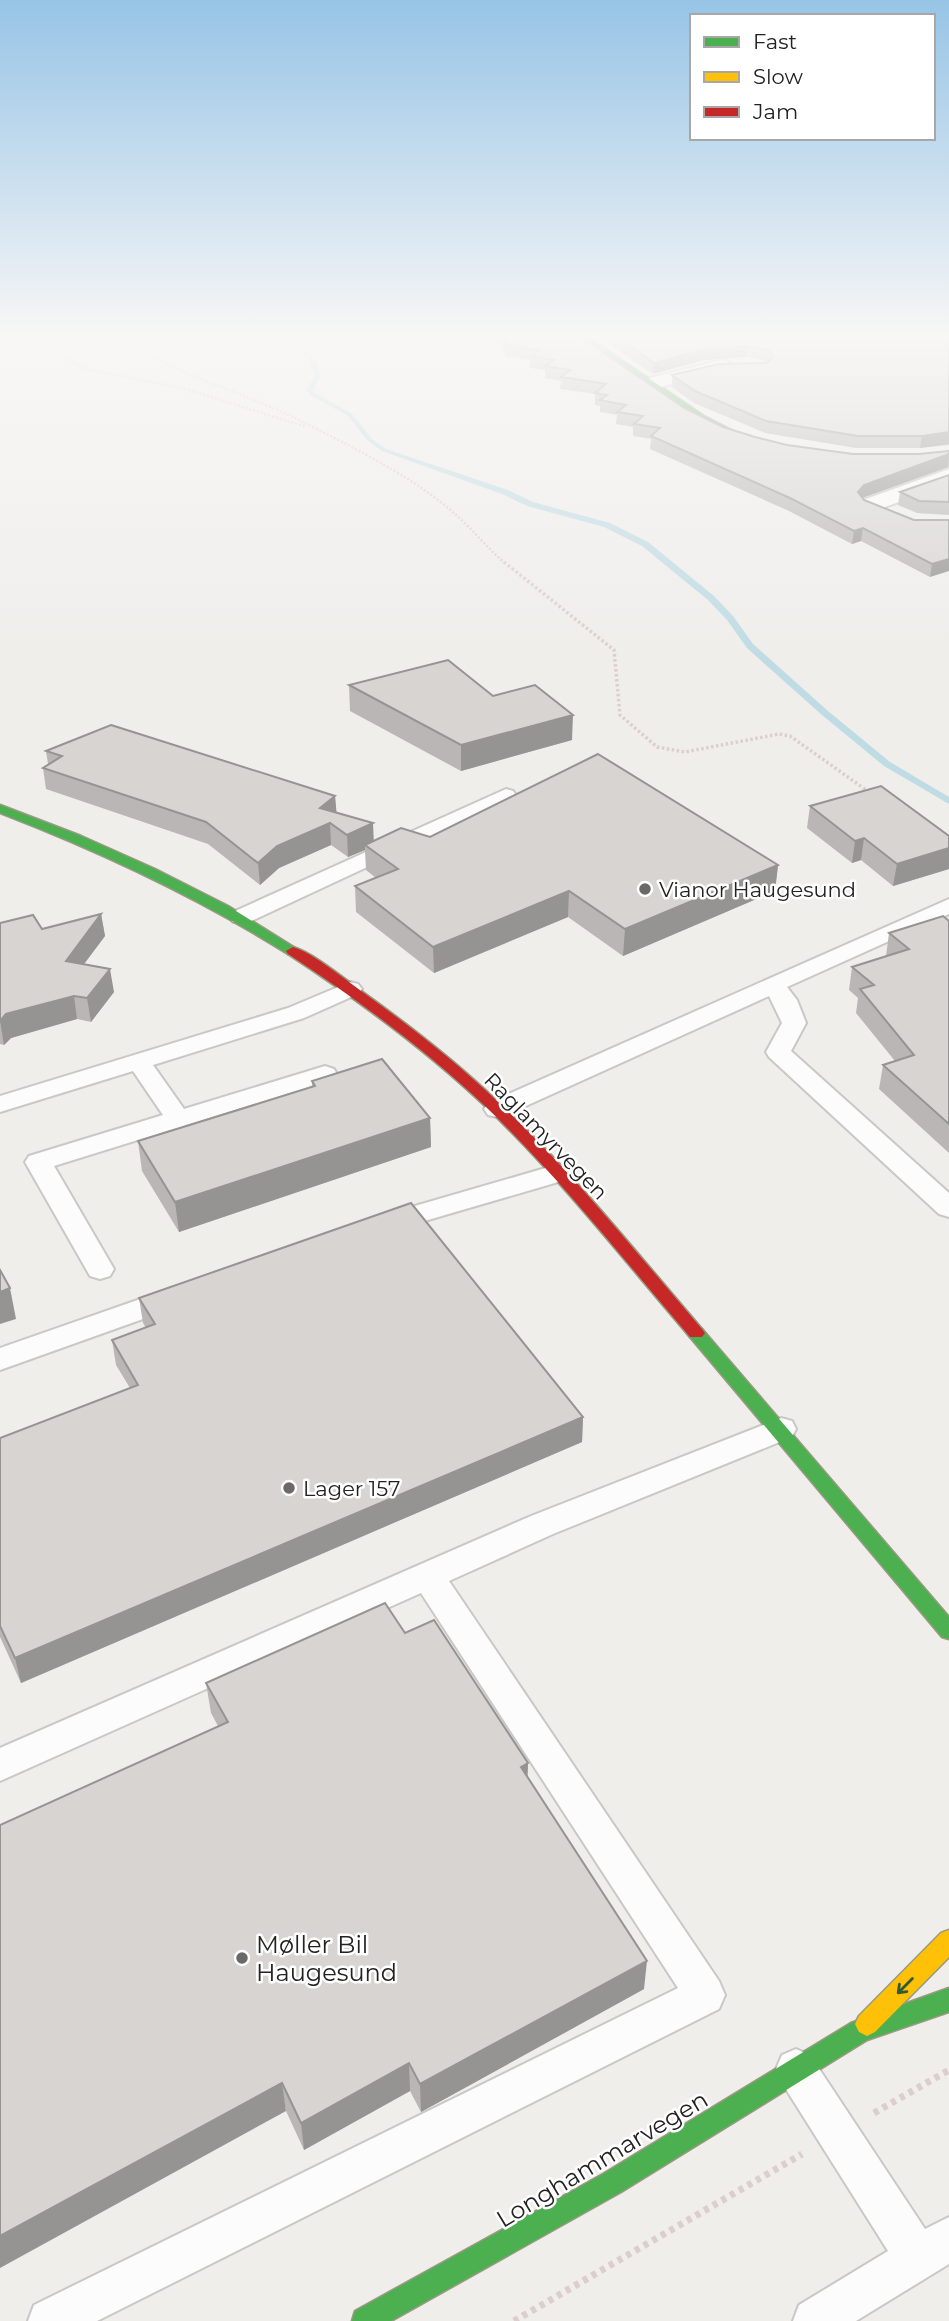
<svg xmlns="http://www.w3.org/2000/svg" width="949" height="2321" viewBox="0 0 949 2321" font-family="Montserrat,sans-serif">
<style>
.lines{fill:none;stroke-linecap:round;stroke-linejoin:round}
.stream{fill:#bfdbe3;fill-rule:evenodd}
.lane-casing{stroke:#c9c8c7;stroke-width:4}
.street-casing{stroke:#c9c8c7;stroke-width:4}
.fast-casing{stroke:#999a82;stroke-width:3}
.slow-casing{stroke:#999a82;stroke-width:3}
.jam-casing{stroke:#999a82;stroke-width:3}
.path-far2{stroke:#dccecd;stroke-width:2.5;stroke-dasharray:2 2;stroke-linecap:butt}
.path-far1{stroke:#dccecd;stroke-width:3.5;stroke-dasharray:2.5 2.5;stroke-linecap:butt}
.path{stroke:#dccecd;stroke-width:7;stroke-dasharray:5 5;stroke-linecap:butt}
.lane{fill:#fdfcfc;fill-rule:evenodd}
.street{fill:#fdfcfc;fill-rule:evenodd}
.fast{fill:#4caf50;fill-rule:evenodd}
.slow{fill:#ffc107;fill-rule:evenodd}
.jam{fill:#c62828;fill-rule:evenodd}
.wall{fill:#b9b6b5}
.shaded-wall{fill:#969493}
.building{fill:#d7d4d2;stroke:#969493;stroke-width:2}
.oneway{stroke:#335a34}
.poi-dot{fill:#6a6968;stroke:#fff;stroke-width:2.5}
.labels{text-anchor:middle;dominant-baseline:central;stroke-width:5;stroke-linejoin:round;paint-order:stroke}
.poi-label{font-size:21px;fill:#222;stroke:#fff;text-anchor:start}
.street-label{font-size:21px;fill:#222;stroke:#fff}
.near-poi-label{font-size:24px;fill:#222;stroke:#fff;text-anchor:start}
.near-street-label{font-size:24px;fill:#222;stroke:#fff}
</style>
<rect width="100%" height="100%" fill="#f0eeeb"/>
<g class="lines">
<!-- stream -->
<polygon class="stream" points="287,334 293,334 316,361 321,376 313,389 315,393 352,414 372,439 386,449 508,490 533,502 610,523 648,542 714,596 733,616 753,644 828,711 890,762 949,797 949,804 884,766 822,715 747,648 727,620 708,600 642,546 604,527 527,506 502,494 382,451 368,441 348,416 310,395 307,389 315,376 310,361"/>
<defs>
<g id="lane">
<polygon points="506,789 513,791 516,795 513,799 249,922 233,922 230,917 233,912"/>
<polygon points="949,899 949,914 787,987 797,1000 806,1023 791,1051 949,1193 949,1217 939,1214 769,1057 766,1052 782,1023 769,996 506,1115 497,1117 488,1115 484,1109 488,1103"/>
<polygon points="350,982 358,984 362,989 358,994 304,1018 153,1065 184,1109 325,1066 334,1069 337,1074 334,1079 54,1166 114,1269 110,1276 100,1279 90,1276 25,1162 29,1156 163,1115 133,1071 0,1112 0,1096 288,1008"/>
<polygon points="556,1165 565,1168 569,1174 565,1180 387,1232 377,1229 373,1223 377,1217"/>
<polygon points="172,1288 182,1291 186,1298 182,1305 0,1370 0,1348"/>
<polygon points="781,1418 792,1421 796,1429 792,1437 553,1534 449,1581 719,1981 725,1995 719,2009 97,2321 28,2321 34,2305 678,1988 421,1593 0,1781 0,1748 531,1516"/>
<polygon points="796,2049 810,2055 925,2229 949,2217 949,2264 856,2321 793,2321 799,2305 888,2251 782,2083 776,2069 782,2055"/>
</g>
<g id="street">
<polygon points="722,360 729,362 732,366 729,370 649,390 642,388 639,384 642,380"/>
<polygon points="949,469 949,484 871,512 863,510 859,505 863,500"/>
</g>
<g id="fast">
<polygon points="573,334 583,334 704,416 739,434 732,436 698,420"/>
<path d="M0,805L81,836L155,869L228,906L300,951L298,954H288C197,897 101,852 0,813Z"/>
<polygon points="696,1327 702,1329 949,1617 949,1639 942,1637 690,1337 687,1333 690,1329"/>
<polygon points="949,1988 949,2012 867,2040 621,2192 391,2321 352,2321 355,2311 603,2174 851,2023"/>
</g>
<polygon id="slow" points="949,1930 949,1957 875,2032 867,2036 859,2032 855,2024 859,2016 941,1933"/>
<path id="jam" d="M293,947C312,952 347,981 364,993C410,1026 455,1061 496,1100C571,1170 635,1251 702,1329L705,1333L702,1337H690C623,1259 560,1178 486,1107C425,1049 358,1000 288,954L286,951Z"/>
</defs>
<!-- lane casing -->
<use href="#lane" class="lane-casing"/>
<!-- street casing -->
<use href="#street" class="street-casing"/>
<!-- fast casing -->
<use href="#fast" class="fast-casing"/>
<!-- slow casing -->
<use href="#slow" class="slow-casing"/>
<!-- jam casing -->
<use href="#jam" class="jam-casing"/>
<!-- path-far2 -->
<g class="path-far2">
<path d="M118,334C173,376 240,390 301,421C350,446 416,478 456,515C474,531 488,549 506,564"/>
<polyline points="0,343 16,342 39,346 86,369 182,388 307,427"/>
</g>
<!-- path-far1 -->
<polyline class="path-far1" points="504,562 614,650 620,715 657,747 685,752 779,734 790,736 869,792"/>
<!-- path -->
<g class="path">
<polyline points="874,2113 949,2070"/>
<polyline points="514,2321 802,2154"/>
</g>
<!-- lane -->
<use href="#lane" class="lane"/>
<!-- street -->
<use href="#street" class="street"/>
<!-- fast -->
<use href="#fast" class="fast"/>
<!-- slow -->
<use href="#slow" class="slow"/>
<!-- jam -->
<use href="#jam" class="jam"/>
</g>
<!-- wall -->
<g class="wall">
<polygon points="476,334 576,334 684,408 723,427 755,437 787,445 853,454 919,454 949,451 949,467 862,498 864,500 914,520 949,520 930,577 861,541 852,544 789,511 650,449 651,439 633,436 633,427 616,424 617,415 600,412 600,406 595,405 595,394 560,389 561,381 545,378 545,370 530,368 530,360 505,356 505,352 502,352 502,344 493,342 493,339 476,336"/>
<polygon points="595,334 949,334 949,445 920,448 856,448 765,433 694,403 672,387 672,375 767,363 767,361 746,357 704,360 653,374"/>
<polygon points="949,475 949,515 917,513 898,505 900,492"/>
<polygon points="349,685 493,696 572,740 461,771 350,711"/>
<polygon points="46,751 335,796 336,813 374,841 430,837 778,865 775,891 623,956 568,917 434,973 356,912 355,886 376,878 366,870 365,850 348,857 331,845 279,868 260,885 208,844 46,789 43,768 48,764"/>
<polygon points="810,806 949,836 949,869 893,886 861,860 852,863 807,828"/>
<polygon points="101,914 105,936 84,964 114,992 91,1022 77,1019 11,1038 4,1045 0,1044 0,923 42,929"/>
<polygon points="949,921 949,1153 879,1089 883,1065 895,1061 856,1013 858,998 849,990 852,967 886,956 889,933"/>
<polygon points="312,1081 430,1118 431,1147 179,1232 142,1171 138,1141 312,1087"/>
<polygon points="139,1298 583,1417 582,1442 21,1683 0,1637 0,1438 130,1388 116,1365 112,1340 146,1328 143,1323"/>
<polygon points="405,1633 528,1763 527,1777 644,1989 421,2112 410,2091 304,2150 286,2111 218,1726 211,1713 206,1683"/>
</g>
<!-- shaded-wall -->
<g class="shaded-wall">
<polygon points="747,346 746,357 704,360 653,374 654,363 705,349"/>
<polygon points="949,432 949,444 920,448 922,436"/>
<polygon points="949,454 948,467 862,498 858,492 864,485"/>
<polygon points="863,528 861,541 852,544 854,531"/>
<polygon points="949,559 949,571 930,577 932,564"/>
<polygon points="573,715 572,740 461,771 461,745"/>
<polygon points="335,796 337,817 330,823 331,845 279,868 260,885 258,863 320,808"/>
<polygon points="373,823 374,845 365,845 365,850 348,857 347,835"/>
<polygon points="864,838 861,860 852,863 855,841"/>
<polygon points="949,848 949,869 893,886 897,864"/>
<polygon points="778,865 775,891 623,956 625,929"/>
<polygon points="569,891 568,917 434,973 433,947"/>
<polygon points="101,914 105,936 69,984 66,961"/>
<polygon points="110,969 114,992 91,1022 87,998"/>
<polygon points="74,996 77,1019 11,1038 4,1045 0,1021 6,1014"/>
<polygon points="430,1118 431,1147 179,1232 175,1202"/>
<polygon points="10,1288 16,1319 0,1324 0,1292"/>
<polygon points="583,1417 582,1442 21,1683 15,1658"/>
<polygon points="528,1763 527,1793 521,1767"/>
<polygon points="647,1961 644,1989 421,2112 420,2084"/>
<polygon points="409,2063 410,2091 304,2150 301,2123"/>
<polygon points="282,2083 286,2111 0,2268 0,2236"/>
</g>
<!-- building -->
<g class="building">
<polygon points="511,334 576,334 684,408 723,427 755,437 787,445 853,454 919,454 949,451 949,454 864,485 858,492 864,500 914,520 949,520 949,559 932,564 863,528 854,531 790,498 651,436 660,428 634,424 643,416 617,412 626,405 600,400 607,395 595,393 606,384 561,377 570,370 545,366 554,360 531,356 539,350 505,344 509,342 502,341"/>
<polygon points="612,334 949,334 949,432 922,436 858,436 766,421 695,391 672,375 719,364 767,363 773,357 768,350 747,346 705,349 654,363"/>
<polygon points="949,475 949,502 919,501 900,492"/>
<polygon points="448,660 493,696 535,685 573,715 461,745 349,685"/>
<polygon points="111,725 335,796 320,808 373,823 347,835 330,823 277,846 258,863 206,822 43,768 62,756 46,751"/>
<polygon points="598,754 778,865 625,929 569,891 433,947 355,886 398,869 365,845 401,828 430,837"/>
<polygon points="881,786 949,836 949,848 897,864 864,838 855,841 810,806"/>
<polygon points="101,914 66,961 110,969 87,998 74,996 6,1014 0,1021 0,923 33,915 42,929"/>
<polygon points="943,916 949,921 949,1124 883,1065 914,1055 860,989 874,985 852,967 909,949 889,933"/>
<polygon points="382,1059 430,1118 175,1202 138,1141 315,1086 312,1081"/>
<polygon points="411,1203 583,1417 15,1658 0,1626 0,1438 138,1385 112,1340 155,1324 139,1298"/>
<polygon points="0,1270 10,1288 0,1292"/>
<polygon points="385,1603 405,1633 434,1620 528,1763 521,1767 647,1961 420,2084 409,2063 301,2123 282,2083 0,2236 0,1825 228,1722 206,1683"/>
</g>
<!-- one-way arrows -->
<defs><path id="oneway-shaft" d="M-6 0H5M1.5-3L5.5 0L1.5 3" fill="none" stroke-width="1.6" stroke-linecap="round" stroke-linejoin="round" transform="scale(1.75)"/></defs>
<use class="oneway" href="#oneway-shaft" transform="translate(905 1986) rotate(135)"/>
<!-- sky -->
<linearGradient id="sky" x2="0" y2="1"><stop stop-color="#97c4e6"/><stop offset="0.51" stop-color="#f8f7f6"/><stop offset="1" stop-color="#f8f7f6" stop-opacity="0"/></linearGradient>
<rect width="949" height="659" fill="url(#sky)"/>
<!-- markers -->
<g class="poi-dot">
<circle cx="645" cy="889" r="7"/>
<circle cx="289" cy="1488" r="7"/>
<circle cx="242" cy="1958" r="7"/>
</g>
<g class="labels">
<!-- poi labels -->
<g class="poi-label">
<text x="659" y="889">Vianor Haugesund</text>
<text x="303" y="1488">Lager 157</text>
</g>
<!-- street labels -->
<g class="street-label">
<text transform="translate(546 1136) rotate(46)">Raglamyrvegen</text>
</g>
<!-- near-poi labels -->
<g class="near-poi-label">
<text x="256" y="1944">Møller Bil<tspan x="256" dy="28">Haugesund</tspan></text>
</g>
<!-- near-street labels -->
<g class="near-street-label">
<text transform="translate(602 2159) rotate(-31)">Longhammarvegen</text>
</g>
</g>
<!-- legend -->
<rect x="690" y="14" width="245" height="126" fill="#ffffff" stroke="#a7a7a7" stroke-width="2"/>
<rect x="704" y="37" width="35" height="10" fill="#4caf50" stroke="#a7a7a7" stroke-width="2"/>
<text x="753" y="49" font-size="21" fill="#222222">Fast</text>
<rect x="704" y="72" width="35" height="10" fill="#ffc107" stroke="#a7a7a7" stroke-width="2"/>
<text x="753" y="84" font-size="21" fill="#222222">Slow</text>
<rect x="704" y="107" width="35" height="10" fill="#c62828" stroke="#a7a7a7" stroke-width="2"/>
<text x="753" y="119" font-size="21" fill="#222222">Jam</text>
</svg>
